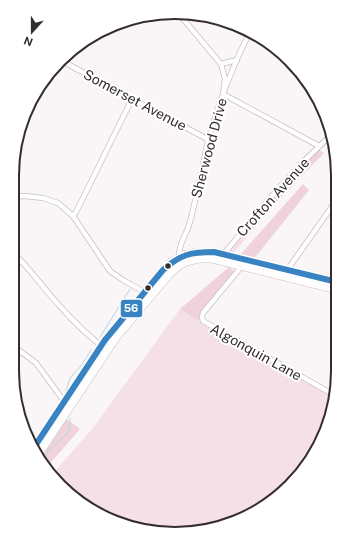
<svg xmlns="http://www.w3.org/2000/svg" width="350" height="546" viewBox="0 0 350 546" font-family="'Public Sans',sans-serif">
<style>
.green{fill:#f4e0e6}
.forest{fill:#f0d2da}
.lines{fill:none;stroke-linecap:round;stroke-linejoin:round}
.stream{stroke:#b6d6e7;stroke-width:1}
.street-casing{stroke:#c6c0c2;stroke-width:6}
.secondary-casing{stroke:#c6c0c2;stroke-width:8}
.street{stroke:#fefefe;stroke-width:4.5}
.secondary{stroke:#fefefe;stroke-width:7}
.bus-1-casing{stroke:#fff;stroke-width:9}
.bus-1{stroke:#3a83c3;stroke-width:6}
.bus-dot{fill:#342d2f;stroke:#fff;stroke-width:1.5}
.labels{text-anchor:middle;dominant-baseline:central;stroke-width:4;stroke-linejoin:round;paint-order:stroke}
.street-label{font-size:14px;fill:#342d2f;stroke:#fff}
.rim{fill:none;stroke:#342d2f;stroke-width:2}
.line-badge{stroke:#fff;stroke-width:1.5}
.badge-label{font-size:11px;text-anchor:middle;font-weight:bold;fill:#fff}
</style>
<rect width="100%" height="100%" fill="#faf5f6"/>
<!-- green -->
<g class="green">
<polygon points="266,207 270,209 233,254 229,252 230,249"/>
<polygon points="180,309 199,322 335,397 326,434 298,478 265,507 217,528 165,534 122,525 76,500 52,475 92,429"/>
</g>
<!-- forest -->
<g class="forest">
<polygon points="319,150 324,153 270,209 266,207 290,179"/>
<polygon points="303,184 309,190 253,260 239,256"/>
<polygon points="229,267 235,272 201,314 199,322 180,309"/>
<polygon points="65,418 80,429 46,468 38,459"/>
</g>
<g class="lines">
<!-- stream -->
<g class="stream">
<polyline points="100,337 130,289"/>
<polyline points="65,394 70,378 81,366 91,350"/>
<path d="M47,465C38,452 62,442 67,433C70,429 70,423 70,418"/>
<polyline points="57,473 64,481 67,491"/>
</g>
<defs>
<g id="street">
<polyline points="179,14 221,64 225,79 223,94 319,146"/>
<polyline points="62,61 209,140"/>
<polyline points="221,64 237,60"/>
<polyline points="13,197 25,196 43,198 58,203 73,216 110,271 123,280 146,293"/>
<polyline points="73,216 76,212 132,99"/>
<path d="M13,253C30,268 42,287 58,304C72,320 89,337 107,350"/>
<polyline points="222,256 276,191 303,162 330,136"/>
<path d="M182,264C174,249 186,237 190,222C197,195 202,168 208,141C218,104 232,68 249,33"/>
<polyline points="242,266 203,313 202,317 203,321 336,396"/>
<polyline points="283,276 338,198"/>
<polyline points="12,345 36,363 69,408"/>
</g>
<g id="secondary">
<polyline points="23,117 34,96"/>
<polyline points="33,449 105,340 163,270 173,261 183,255 197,252 214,252 337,282"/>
<polyline points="37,457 116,338 169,275 179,266 186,262 199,259 212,259 337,290"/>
</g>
</defs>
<!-- street casing -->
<use href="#street" class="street-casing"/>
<!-- secondary casing -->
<use href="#secondary" class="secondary-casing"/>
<!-- street -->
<use href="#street" class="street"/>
<!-- secondary -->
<use href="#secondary" class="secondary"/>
<defs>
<path id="bus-1" d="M33,449L105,340L163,270C181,254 191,252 214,252L337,282"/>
</defs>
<!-- bus-1 casing -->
<use href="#bus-1" class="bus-1-casing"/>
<!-- bus-1 -->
<use href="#bus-1" class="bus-1"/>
</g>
<!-- markers -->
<g class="bus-dot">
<circle cx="168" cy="266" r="3.5"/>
<circle cx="148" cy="288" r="3.5"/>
</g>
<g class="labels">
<!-- street labels -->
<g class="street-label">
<text transform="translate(135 100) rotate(28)">Somerset Avenue</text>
<text transform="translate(209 148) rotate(-75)">Sherwood Drive</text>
<text transform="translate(273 197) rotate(-48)">Crofton Avenue</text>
<text transform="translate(256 352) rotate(29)">Algonquin Lane</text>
</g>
</g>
<!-- crop -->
<path d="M0 0H350V546H0ZM175 19H175A156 156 0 0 1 331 175V371A156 156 0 0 1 175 527H175A156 156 0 0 1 19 371V175A156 156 0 0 1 175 19Z" fill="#fff" fill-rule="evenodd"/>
<path class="rim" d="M175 19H175A156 156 0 0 1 331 175V371A156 156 0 0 1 175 527H175A156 156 0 0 1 19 371V175A156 156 0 0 1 175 19Z"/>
<rect class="line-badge" x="120" y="299" width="23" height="19" rx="4" fill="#3a83c3"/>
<g class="badge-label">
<text x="131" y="312">56</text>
</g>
<!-- north arrow -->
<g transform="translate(32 32) rotate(201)" stroke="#ffffff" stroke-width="3" paint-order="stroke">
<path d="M0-3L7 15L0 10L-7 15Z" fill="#342d2f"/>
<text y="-6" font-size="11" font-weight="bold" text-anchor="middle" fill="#342d2f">N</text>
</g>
</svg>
